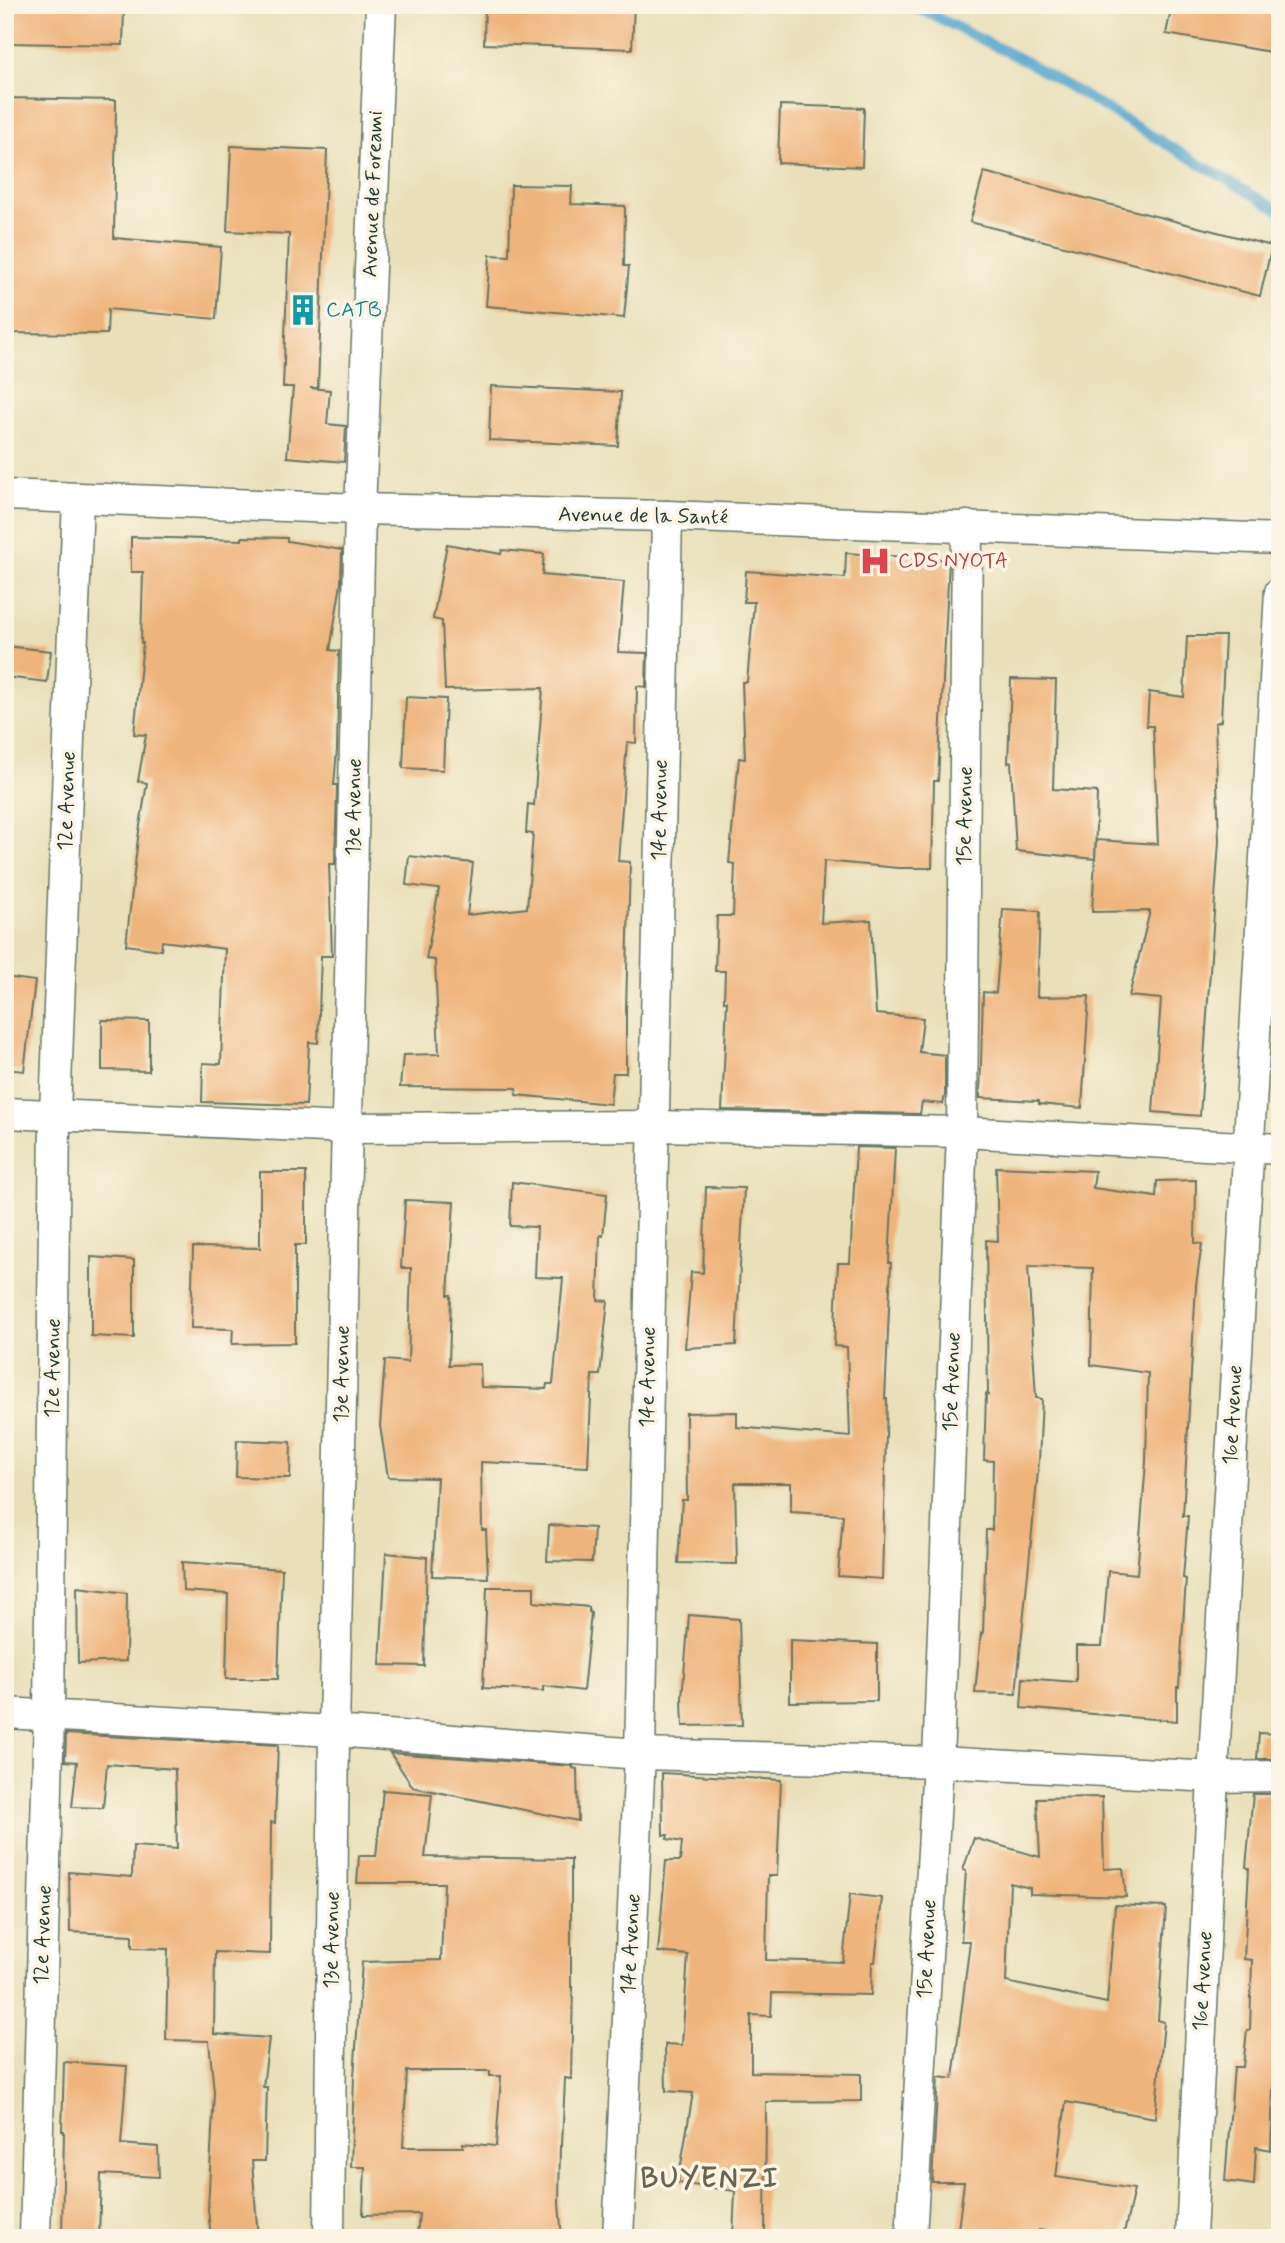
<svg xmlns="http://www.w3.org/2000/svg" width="1285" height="2243" viewBox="0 0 1285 2243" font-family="Mynerve,sans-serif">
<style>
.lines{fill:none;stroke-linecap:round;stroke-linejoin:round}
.stream{stroke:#53a5ce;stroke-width:10}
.building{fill:#efb47b;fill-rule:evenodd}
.street-casing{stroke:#667663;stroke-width:33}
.street{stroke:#fff;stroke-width:30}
.labels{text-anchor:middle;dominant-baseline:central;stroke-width:7;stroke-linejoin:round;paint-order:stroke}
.street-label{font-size:21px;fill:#1f3d34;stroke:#fcf5e5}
.culture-label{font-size:21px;fill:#0d838f;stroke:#fcf5e5;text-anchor:start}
.health-label{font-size:21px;fill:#be3a42;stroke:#fcf5e5;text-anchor:start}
.district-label{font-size:28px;font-weight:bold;letter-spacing:2px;fill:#68674d;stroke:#fcf5e5}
</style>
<rect width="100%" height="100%" fill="#fcf5e5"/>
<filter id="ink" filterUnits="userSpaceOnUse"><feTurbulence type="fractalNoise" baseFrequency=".0143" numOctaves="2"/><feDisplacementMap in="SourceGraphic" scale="14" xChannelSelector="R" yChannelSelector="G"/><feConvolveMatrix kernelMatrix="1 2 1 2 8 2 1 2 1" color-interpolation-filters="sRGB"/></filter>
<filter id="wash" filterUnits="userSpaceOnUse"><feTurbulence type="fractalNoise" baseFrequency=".00686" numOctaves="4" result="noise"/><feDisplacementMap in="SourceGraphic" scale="28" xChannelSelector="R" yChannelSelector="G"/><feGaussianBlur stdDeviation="1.57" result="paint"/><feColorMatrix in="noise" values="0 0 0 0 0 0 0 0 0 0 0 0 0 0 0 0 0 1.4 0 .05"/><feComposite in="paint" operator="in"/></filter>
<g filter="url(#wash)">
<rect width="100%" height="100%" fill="#e9e0ba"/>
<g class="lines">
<!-- stream -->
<polyline class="stream" points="904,5 930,14 1025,61 1280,211"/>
</g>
<g id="blocks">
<!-- building -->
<g class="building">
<polygon points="5,5 124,5 123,45 5,43"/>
<polygon points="485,5 634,5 632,49 484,44"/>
<polygon points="1172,5 1278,5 1271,52 1166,34"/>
<polygon points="5,98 116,100 114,238 221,247 216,319 108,309 107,334 5,333"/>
<polygon points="780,105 864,108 862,167 778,163"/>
<polygon points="231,146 327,150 318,388 310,388 330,390 327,424 346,426 344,462 287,457 293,387 283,387 289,234 227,231"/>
<polygon points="984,172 1272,246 1260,296 970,222"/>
<polygon points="511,185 572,186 571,204 625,206 624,266 629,266 624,318 486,306 490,255 509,256"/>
<polygon points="491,386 621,392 618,446 489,440"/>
<polygon points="131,537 242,540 242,537 287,538 287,541 342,550 341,584 330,650 339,651 337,750 334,785 337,785 335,864 329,864 332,956 321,956 318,1043 309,1042 306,1105 202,1102 203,1063 221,1064 225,949 162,941 161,950 126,945 138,838 147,783 138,781 146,735 134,734 143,643 141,643 143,572 131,572"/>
<polygon points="447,544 501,554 502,550 544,554 542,575 624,582 618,652 647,653 646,687 637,686 636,743 627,742 618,861 630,862 626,1008 626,1073 613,1073 610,1104 516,1095 517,1088 400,1087 403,1055 439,1054 435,960 426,959 439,889 406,885 409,856 473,863 467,915 527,908 533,834 526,833 528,804 534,805 543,688 445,690 442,621 433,619"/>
<polygon points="846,553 949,560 938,781 934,781 932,868 898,868 824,861 821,923 871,920 876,1014 923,1018 919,1052 945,1055 945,1096 943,1104 922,1102 920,1114 722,1110 727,1001 724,1001 725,971 715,971 717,916 733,916 735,864 729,863 739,758 745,759 742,682 747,682 754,602 744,602 746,571 845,578"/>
<polygon points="1187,636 1225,636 1221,721 1215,723 1219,841 1200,1116 1153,1112 1161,999 1129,996 1150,911 1092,912 1095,859 1016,851 1011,762 1008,763 1011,679 1056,680 1053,789 1097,792 1095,859 1096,840 1158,844 1153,726 1147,726 1149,692 1184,697"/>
<polygon points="5,646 51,651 47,682 5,677"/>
<polygon points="406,697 446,699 443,770 403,768"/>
<polygon points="1003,909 1040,911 1037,997 1089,996 1082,1108 1039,1104 1039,1101 980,1098 983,992 996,993"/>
<polygon points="5,977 35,981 24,1071 5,1069"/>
<polygon points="102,1020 149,1021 149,1071 102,1070"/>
<polygon points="856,1147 895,1148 889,1263 891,1263 885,1399 887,1399 882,1579 838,1576 843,1515 791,1512 791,1483 735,1483 737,1564 678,1563 682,1500 687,1500 686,1413 737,1412 737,1427 850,1437 847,1347 834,1346 838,1263 850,1263"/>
<polygon points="996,1167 1095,1171 1093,1188 1156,1197 1157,1181 1196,1180 1195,1243 1202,1244 1196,1285 1183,1516 1188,1516 1183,1578 1186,1579 1179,1687 1177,1687 1177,1721 1021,1708 1023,1678 1076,1682 1076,1646 1102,1646 1108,1571 1137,1574 1146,1462 1148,1373 1091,1365 1093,1268 1028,1266 1036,1398 1042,1399 1039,1461 1016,1694 975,1693 981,1633 983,1634 986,1530 992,1530 993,1461 984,1460 986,1394 988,1395 986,1240 998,1241"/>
<polygon points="260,1172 306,1172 306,1245 295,1245 295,1343 232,1344 233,1329 191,1328 193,1247 260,1248"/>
<polygon points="512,1182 607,1194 603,1236 600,1235 598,1300 608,1301 600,1375 592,1375 588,1467 481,1462 482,1530 486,1530 488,1578 432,1576 437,1478 388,1477 380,1426 385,1360 408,1362 411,1268 401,1268 405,1200 454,1202 448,1295 451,1295 449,1365 480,1364 481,1387 546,1389 547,1384 553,1384 563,1278 535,1277 537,1227 510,1226"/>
<polygon points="706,1187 744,1188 736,1345 685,1348 691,1272 703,1273"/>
<polygon points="91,1257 134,1260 134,1338 91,1336"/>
<polygon points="237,1440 291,1442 290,1478 236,1477"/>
<polygon points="549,1525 594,1528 592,1562 547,1561"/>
<polygon points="386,1553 427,1557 424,1666 380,1665"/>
<polygon points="182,1562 282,1569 278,1679 226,1679 228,1594 183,1591"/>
<polygon points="77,1587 127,1593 126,1661 78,1663"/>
<polygon points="487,1587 534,1587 534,1602 589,1607 589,1612 591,1613 583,1691 543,1686 543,1691 483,1688"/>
<polygon points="689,1615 739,1619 742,1725 683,1726 682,1698"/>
<polygon points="790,1640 877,1644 877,1701 790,1702"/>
<polygon points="1259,1733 1280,1734 1280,1759 1257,1759"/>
<polygon points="66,1734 278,1745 275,1823 271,1822 270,1954 215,1952 214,2034 269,2038 263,2087 267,2087 265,2161 252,2161 258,2238 211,2238 208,2209 214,2092 209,2041 166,2040 168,1949 132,1948 132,1935 70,1932 69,1872 132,1877 133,1846 177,1849 175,1769 107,1764 103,1808 72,1807 77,1762 65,1761"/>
<polygon points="390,1753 573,1766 573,1768 577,1769 578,1821 413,1787"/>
<polygon points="662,1773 781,1780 777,1876 768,1876 766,1960 843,1962 850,1894 882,1898 875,1962 872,1962 871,1995 772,1993 771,2016 751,2015 751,2072 861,2074 861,2101 766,2102 765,2238 733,2238 735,2191 678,2183 693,2093 666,2091 665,2044 682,2045 688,1955 658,1952 666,1861 680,1861 682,1842 667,1839 668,1835 663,1835"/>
<path d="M383,1790L432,1794L425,1857L571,1859V1987H573L571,2079L565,2078L562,2146H560L559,2204L562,2238H417L419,2214L363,2215L365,2167H351L354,2076L362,1962L441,1960L444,1883H357L359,1856H376ZM407,2071H490V2076H501L496,2146L463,2143V2147H403Z"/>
<polygon points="1253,1794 1280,1794 1280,2049 1277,2086 1273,2086 1271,2150 1256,2147 1254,2185 1225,2181 1234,2067 1243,2067 1247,2030 1250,2030 1252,1960 1244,1959 1249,1868 1246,1867"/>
<polygon points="1102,1797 1104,1869 1123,1868 1126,1897 1030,1894 1030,1888 1010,1883 1006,1982 1107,2003 1115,1905 1166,1907 1158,2020 1164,2022 1155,2118 1066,2102 1056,2177 1134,2189 1123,2238 1100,2238 1039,2230 1038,2238 957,2238 964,2182 932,2182 938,2077 953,2079 970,1941 961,1941 966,1871 963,1870 974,1838 1040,1857 1037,1798"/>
<polygon points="64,2062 127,2066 121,2144 158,2147 159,2177 101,2174 99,2238 62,2238 64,2131 62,2131"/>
</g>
</g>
</g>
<g filter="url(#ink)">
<use href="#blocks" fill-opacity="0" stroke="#667663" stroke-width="2"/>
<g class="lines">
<defs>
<g id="street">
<polyline points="5,495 360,509 667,516 1280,539"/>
<polyline points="5,1113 347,1128 654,1126 962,1132 1280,1149"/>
<polyline points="5,1713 334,1731 640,1754 938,1762 1213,1777 1280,1776"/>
<polyline points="35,2238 49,1714 55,1114 78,498"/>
<polyline points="329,2238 334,1731 360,509 381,5"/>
<polyline points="618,2238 640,1754 667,516"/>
<polyline points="911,2238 938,1762 962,1132 967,526"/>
<polyline points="1191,2238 1213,1777 1280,592"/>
</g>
</defs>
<!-- street casing -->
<use href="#street" class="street-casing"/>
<!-- street -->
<use href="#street" class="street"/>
</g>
</g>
<!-- icons -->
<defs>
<symbol id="building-bare" viewBox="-9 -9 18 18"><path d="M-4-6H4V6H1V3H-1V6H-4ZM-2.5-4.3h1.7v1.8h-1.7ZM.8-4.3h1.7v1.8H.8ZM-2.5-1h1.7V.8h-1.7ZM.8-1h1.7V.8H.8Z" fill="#0f9aa8" stroke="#fcf5e5" stroke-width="2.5" paint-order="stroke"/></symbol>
<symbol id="hospital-bare" viewBox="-9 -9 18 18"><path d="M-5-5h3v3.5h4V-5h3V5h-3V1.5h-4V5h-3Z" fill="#e0444e" stroke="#fcf5e5" stroke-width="2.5" paint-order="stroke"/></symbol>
</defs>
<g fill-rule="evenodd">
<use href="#building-bare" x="281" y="288" width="44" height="44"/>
<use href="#hospital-bare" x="853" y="539" width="44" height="44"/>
</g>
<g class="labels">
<!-- street labels -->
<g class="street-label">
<text transform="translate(373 194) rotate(-88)">Avenue de Foreami</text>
<text transform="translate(643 516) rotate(1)">Avenue de la Santé</text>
<text transform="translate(67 801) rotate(-88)">12e Avenue</text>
<text transform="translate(354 807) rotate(-89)">13e Avenue</text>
<text transform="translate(660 810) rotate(-89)">14e Avenue</text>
<text transform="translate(965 816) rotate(-89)">15e Avenue</text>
<text transform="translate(53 1368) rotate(-89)">12e Avenue</text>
<text transform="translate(342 1374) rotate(-89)">13e Avenue</text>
<text transform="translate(648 1377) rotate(-89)">14e Avenue</text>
<text transform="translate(952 1382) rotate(-88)">15e Avenue</text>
<text transform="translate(1233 1415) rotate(-87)">16e Avenue</text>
<text transform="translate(43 1935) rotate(-88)">12e Avenue</text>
<text transform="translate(332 1940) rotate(-89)">13e Avenue</text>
<text transform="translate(631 1944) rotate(-87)">14e Avenue</text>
<text transform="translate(927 1949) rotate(-87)">15e Avenue</text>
<text transform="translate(1203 1981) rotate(-87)">16e Avenue</text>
</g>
<!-- culture labels -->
<g class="culture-label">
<text x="326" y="310">CATB</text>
</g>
<!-- health labels -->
<g class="health-label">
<text x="898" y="561">CDS NYOTA</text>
</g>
<!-- district labels -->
<g class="district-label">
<text x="710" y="2179">BUYENZI</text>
</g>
</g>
<!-- margin -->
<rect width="1285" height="2243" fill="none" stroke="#fcf5e5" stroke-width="28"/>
</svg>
